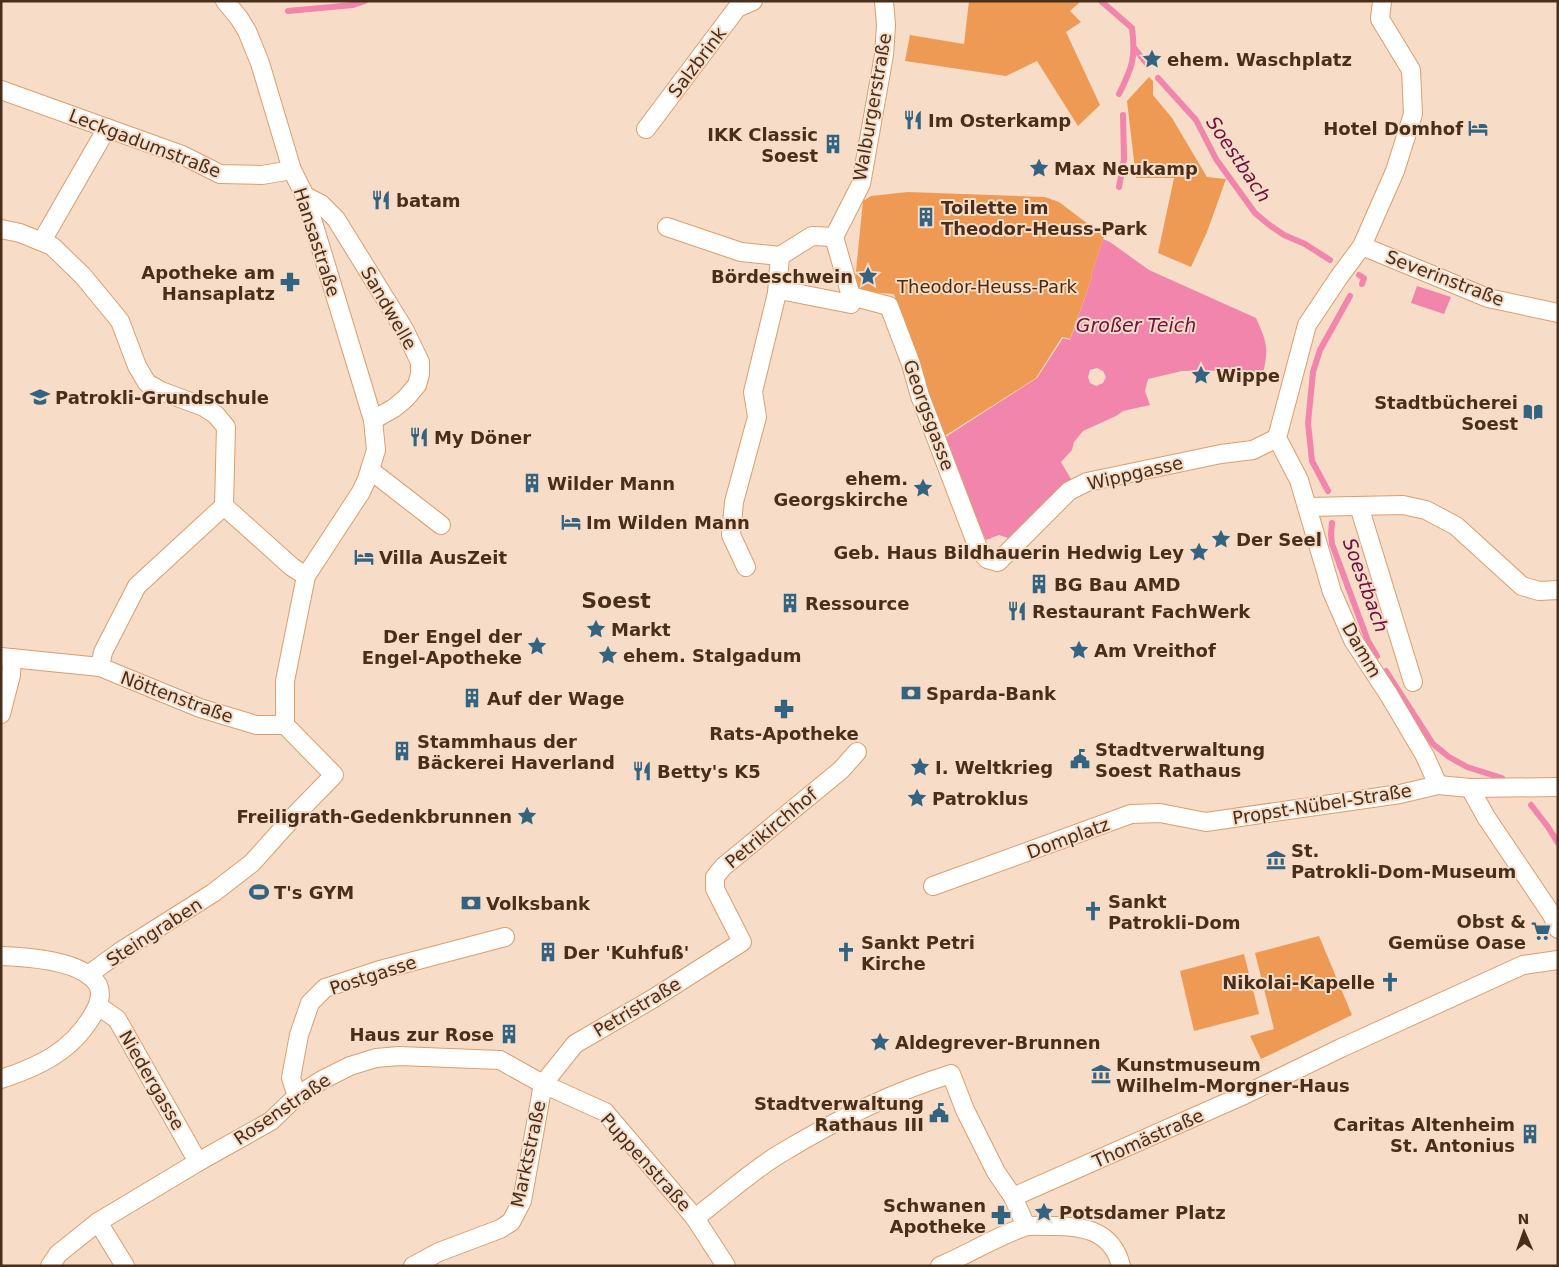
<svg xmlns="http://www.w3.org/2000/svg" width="1559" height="1267" viewBox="0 0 1559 1267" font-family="'DejaVu Sans',sans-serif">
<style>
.green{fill:#ef9a54}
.water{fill:#f285ac;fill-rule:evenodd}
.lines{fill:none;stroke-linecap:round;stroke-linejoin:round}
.stream{stroke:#f285ac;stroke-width:6}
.minor-casing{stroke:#de9d6a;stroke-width:20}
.minor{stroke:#fff;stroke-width:18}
.labels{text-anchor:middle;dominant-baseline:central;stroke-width:4;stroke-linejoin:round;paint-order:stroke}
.poi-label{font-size:18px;font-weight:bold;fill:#492e19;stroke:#f7dcc7;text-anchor:start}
.street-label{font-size:18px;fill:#492e19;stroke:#f7dcc7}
.park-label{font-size:18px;fill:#4c2909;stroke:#f7dcc7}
.water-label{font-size:19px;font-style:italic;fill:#710e3e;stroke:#f7dcc7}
.district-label{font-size:22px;font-weight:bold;fill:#492e19;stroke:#f7dcc7}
</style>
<rect width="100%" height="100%" fill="#f7dcc7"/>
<!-- green -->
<g class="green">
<polygon points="969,1 1081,1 1070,11 1081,22 1066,32 1100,105 1078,126 1037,61 1006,76 905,61 910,35 964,44"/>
<polygon points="1149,77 1153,81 1153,95 1172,118 1207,177 1226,179 1207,232 1191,267 1158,253 1174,178 1136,178 1127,101"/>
<polygon points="908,192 1045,197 1059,202 1104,236 1091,276 1092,277 1070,339 1062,337 1036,378 940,439 894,294 854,291 863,201 871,196"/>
<polygon points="1319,936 1352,1015 1261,1059 1250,1036 1274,1029 1255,953"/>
<polygon points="1244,954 1259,1014 1194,1031 1180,971"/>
</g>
<!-- water -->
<g class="water">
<path d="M1103,239L1110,242L1149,270L1256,318C1269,347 1268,348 1262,380L1234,369L1220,371H1182L1148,379L1145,391L1150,405L1123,411L1116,416L1083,431L1074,442L1072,450L1061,462L1071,479L1011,539L999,535L986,540L941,440L1037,378L1063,338L1070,340L1092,277L1091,276ZM1097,368L1103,371L1106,377L1103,383L1096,386L1090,383L1088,377L1090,370Z"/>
<polygon points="1417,286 1451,297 1444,314 1411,303"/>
</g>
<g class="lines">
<!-- stream -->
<g class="stream">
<path d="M1101,1L1132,28C1136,58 1132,68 1119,94"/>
<polyline points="288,11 353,5 365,1"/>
<polyline points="1135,49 1147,64"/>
<polyline points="1158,78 1196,120 1216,159 1255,213 1268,224 1284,235 1305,244 1330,260"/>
<polyline points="1119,187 1124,159 1123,115"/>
<polyline points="1359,275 1364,278 1362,284"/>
<polyline points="1328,491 1312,461 1308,423 1313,372 1320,350 1350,296"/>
<polyline points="1332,523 1331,534 1332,544 1368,641 1377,656"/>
<polyline points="1386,671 1433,744 1449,757 1467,767 1502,778"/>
<polyline points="1531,805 1548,827 1558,843"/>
</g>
<defs>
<g id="minor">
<polyline points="225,1 239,18 247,31 260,63 292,170 305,196 373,420 376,450 367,479 361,492 306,576 285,681 285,725"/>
<polyline points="1382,1 1380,19 1411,70 1413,114 1395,171 1362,246 1339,277 1307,325 1277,438 1299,480 1332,592 1353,640 1389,695 1425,756 1438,785"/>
<polyline points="1,90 182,155 220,174 262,175 292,170"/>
<polyline points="646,129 737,8 753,1"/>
<polyline points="305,196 321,204 336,219 404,329 420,362 420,374 417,385 406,398 394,408 373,420"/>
<polyline points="667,227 741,252 780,256"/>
<polyline points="1,229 20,233 52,246 83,276 120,321 137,366 147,383 161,391 204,407 216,415 226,427 224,506 292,567 306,576"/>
<polyline points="42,241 107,128"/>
<polyline points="1362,246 1488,298 1558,313"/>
<polyline points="777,293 785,291 851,304 851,296 834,237"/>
<polyline points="851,296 889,306 911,364 920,396 978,548 987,559 998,562 1069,491 1087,482 1221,454 1253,450 1277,438"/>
<polyline points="370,470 441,525"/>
<polyline points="1359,506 1413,682"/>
<polyline points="1307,507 1403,505 1426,510 1456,526 1522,586 1539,591 1558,590"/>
<polyline points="746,567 731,535 734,502 757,417 753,392 777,293 780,256 812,236 834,237 861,184 884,55 886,25 884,1"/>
<polyline points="1,657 100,667 200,708 256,725 285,725 334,775 294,816 252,863 213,893 121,951 88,975"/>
<polyline points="100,667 103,652 137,586 224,506"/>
<polyline points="1,714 11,675 12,658"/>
<polyline points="1470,788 1486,817 1552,915 1558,929"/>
<polyline points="933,886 1131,814 1160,813 1206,822 1400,794 1438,785 1470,788 1558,787"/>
<path d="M1,956C27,957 83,960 98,985C102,993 99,1004 95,1011C74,1050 41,1066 1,1079"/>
<polyline points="98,1006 117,1019 198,1162"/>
<polyline points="297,1096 291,1078 299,1035 310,1003 325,988 380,970 505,937"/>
<polyline points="1013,1197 1244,1095 1341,1048 1523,965 1558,960"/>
<path d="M695,1218C723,1197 749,1173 778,1155C832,1122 890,1093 951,1074L965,1110L996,1172L1013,1197L1026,1226"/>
<polyline points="98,1222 125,1266"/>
<polyline points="50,1266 58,1254 98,1222 198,1162 271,1121 297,1096 322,1080 350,1066 376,1058 399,1056 500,1060 543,1084 605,1112 695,1218 726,1266"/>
<polyline points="413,1266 439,1252 500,1229 511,1222 522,1201 543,1084 575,1044 654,998 742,942 715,889 715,877 723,867 841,770 857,752"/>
<path d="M940,1266C969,1254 995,1237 1024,1227C1031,1225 1040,1226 1047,1226C1080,1225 1112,1229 1121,1266"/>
</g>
</defs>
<!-- minor casing -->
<use href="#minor" class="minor-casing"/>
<!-- minor -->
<use href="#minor" class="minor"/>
</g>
<!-- icons -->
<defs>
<symbol id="sight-bare" viewBox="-9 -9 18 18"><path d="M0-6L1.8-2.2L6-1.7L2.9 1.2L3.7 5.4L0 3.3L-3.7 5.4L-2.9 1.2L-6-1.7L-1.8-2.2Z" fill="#326381" stroke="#f7dcc7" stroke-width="2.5" paint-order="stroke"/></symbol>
<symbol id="restaurant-bare" viewBox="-9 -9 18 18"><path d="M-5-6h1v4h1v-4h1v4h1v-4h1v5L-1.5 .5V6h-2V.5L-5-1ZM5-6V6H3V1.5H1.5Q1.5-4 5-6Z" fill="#326381" stroke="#f7dcc7" stroke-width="2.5" paint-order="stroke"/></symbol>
<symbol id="hotel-bare" viewBox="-9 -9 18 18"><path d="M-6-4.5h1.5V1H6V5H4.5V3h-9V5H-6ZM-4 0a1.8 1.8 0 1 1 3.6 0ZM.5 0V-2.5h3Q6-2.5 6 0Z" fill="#326381" stroke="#f7dcc7" stroke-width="2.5" paint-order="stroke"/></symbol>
<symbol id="building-bare" viewBox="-9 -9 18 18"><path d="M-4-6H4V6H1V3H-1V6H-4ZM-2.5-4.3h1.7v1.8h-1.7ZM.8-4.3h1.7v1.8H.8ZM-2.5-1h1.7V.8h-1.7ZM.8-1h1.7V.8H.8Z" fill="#326381" stroke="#f7dcc7" stroke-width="2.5" paint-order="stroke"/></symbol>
<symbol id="pharmacy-bare" viewBox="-9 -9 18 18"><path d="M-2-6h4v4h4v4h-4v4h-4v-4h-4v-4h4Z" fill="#326381" stroke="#f7dcc7" stroke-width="2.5" paint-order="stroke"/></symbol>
<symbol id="school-bare" viewBox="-9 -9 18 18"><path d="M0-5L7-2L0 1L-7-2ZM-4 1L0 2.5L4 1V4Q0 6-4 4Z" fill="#326381" stroke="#f7dcc7" stroke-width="2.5" paint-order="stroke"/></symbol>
<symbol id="library-bare" viewBox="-9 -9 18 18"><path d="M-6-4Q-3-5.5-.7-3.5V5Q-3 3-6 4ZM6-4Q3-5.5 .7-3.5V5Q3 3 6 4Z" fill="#326381" stroke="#f7dcc7" stroke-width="2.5" paint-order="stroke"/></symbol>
<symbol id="bank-bare" viewBox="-9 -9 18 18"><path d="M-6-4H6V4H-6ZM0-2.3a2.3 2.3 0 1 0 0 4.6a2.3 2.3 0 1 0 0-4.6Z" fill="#326381" stroke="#f7dcc7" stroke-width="2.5" paint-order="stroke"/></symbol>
<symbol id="civic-bare" viewBox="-9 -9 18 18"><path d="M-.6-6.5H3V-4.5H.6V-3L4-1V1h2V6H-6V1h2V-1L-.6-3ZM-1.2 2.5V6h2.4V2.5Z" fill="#326381" stroke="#f7dcc7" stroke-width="2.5" paint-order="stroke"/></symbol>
<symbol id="museum-bare" viewBox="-9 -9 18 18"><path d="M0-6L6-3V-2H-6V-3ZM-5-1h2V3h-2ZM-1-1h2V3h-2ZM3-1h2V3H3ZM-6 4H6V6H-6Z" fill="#326381" stroke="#f7dcc7" stroke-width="2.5" paint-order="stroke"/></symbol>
<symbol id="stadium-bare" viewBox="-9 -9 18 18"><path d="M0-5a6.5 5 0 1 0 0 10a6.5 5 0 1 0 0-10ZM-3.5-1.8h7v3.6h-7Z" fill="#326381" stroke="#f7dcc7" stroke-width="2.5" paint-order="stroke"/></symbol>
<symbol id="church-bare" viewBox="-9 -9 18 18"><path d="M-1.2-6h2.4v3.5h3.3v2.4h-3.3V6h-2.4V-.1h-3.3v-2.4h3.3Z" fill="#326381" stroke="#f7dcc7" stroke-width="2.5" paint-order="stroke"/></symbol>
<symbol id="supermarket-bare" viewBox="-9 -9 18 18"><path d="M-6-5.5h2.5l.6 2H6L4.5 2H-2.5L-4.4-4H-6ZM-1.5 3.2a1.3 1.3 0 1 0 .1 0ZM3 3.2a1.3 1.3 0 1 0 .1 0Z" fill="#326381" stroke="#f7dcc7" stroke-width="2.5" paint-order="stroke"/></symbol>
</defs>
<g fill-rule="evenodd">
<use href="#sight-bare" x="1138" y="45" width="28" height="28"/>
<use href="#restaurant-bare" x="899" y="106" width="28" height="28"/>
<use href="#hotel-bare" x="1464" y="114" width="28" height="28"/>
<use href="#building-bare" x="819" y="130" width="28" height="28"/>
<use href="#sight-bare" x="1025" y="154" width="28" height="28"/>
<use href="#restaurant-bare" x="367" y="186" width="28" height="28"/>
<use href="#building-bare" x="912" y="203" width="28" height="28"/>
<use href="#sight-bare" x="854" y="262" width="28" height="28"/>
<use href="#pharmacy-bare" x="276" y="268" width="28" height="28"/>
<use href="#sight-bare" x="1187" y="361" width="28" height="28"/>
<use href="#school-bare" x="26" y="383" width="28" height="28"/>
<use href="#library-bare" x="1519" y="398" width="28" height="28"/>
<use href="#restaurant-bare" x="405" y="423" width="28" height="28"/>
<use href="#building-bare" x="518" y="469" width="28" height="28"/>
<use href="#sight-bare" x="909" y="474" width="28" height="28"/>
<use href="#hotel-bare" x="557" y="508" width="28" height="28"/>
<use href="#sight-bare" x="1207" y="525" width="28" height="28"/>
<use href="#sight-bare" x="1185" y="538" width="28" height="28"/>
<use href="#hotel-bare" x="350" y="543" width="28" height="28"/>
<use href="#building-bare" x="1025" y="570" width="28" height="28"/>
<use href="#building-bare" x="776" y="589" width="28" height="28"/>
<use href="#restaurant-bare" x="1003" y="597" width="28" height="28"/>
<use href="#sight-bare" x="582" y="615" width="28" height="28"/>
<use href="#sight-bare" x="523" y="632" width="28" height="28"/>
<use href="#sight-bare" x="1065" y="636" width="28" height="28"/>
<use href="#sight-bare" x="594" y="641" width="28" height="28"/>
<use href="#bank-bare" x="897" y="679" width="28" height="28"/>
<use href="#building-bare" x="458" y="684" width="28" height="28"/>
<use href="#pharmacy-bare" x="770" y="695" width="28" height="28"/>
<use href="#building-bare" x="388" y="737" width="28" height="28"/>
<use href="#civic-bare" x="1066" y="745" width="28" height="28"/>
<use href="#sight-bare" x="906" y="753" width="28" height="28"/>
<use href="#restaurant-bare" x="628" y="757" width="28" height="28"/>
<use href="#sight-bare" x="903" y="784" width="28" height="28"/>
<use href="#sight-bare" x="513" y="802" width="28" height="28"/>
<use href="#museum-bare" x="1262" y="846" width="28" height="28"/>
<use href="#stadium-bare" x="245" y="878" width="28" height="28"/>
<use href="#bank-bare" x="457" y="889" width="28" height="28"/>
<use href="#church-bare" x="1079" y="897" width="28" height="28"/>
<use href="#supermarket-bare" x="1527" y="917" width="28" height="28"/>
<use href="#building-bare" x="534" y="938" width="28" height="28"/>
<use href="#church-bare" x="832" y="938" width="28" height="28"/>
<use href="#church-bare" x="1376" y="968" width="28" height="28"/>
<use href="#building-bare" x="495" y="1020" width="28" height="28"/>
<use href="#sight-bare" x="866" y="1028" width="28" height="28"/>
<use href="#museum-bare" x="1087" y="1060" width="28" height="28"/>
<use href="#civic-bare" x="925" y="1099" width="28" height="28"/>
<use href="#building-bare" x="1516" y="1120" width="28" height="28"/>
<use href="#sight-bare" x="1030" y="1198" width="28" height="28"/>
<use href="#pharmacy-bare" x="987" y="1201" width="28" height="28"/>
</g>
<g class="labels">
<!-- poi labels -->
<g class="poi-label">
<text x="1167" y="59">ehem. Waschplatz</text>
<text x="928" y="120">Im Osterkamp</text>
<text x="1463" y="128" text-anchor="end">Hotel Domhof</text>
<text x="818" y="134" text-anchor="end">IKK Classic<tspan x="818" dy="21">Soest</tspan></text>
<text x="1054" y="168">Max Neukamp</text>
<text x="396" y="200">batam</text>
<text x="941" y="207">Toilette im<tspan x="941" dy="21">Theodor-Heuss-Park</tspan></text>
<text x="275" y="272" text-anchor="end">Apotheke am<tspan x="275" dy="21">Hansaplatz</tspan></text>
<text x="853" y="276" text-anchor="end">Bördeschwein</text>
<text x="1216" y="375">Wippe</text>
<text x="55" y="397">Patrokli-Grundschule</text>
<text x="1518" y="402" text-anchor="end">Stadtbücherei<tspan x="1518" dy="21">Soest</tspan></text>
<text x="434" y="437">My Döner</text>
<text x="908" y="478" text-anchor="end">ehem.<tspan x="908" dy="21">Georgskirche</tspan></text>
<text x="547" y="483">Wilder Mann</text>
<text x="586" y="522">Im Wilden Mann</text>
<text x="1236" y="539">Der Seel</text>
<text x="1184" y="552" text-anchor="end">Geb. Haus Bildhauerin Hedwig Ley</text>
<text x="379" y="557">Villa AusZeit</text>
<text x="1054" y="584">BG Bau AMD</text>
<text x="805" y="603">Ressource</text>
<text x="1032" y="611">Restaurant FachWerk</text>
<text x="611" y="629">Markt</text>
<text x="522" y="636" text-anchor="end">Der Engel der<tspan x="522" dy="21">Engel-Apotheke</tspan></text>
<text x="1094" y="650">Am Vreithof</text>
<text x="623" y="655">ehem. Stalgadum</text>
<text x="926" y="693">Sparda-Bank</text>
<text x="487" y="698">Auf der Wage</text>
<text x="784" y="733" text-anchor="middle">Rats-Apotheke</text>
<text x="417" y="741">Stammhaus der<tspan x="417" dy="21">Bäckerei Haverland</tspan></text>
<text x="1095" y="749">Stadtverwaltung<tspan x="1095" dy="21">Soest Rathaus</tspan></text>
<text x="935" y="767">I. Weltkrieg</text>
<text x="657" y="771">Betty's K5</text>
<text x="932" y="798">Patroklus</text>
<text x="512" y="816" text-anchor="end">Freiligrath-Gedenkbrunnen</text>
<text x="1291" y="850">St.<tspan x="1291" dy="21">Patrokli-Dom-Museum</tspan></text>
<text x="274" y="892">T's GYM</text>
<text x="1108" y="901">Sankt<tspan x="1108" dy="21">Patrokli-Dom</tspan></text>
<text x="486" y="903">Volksbank</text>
<text x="1526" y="921" text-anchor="end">Obst &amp;<tspan x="1526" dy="21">Gemüse Oase</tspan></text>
<text x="861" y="942">Sankt Petri<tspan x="861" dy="21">Kirche</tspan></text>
<text x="563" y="952">Der 'Kuhfuß'</text>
<text x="1375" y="982" text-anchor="end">Nikolai-Kapelle</text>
<text x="494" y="1034" text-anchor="end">Haus zur Rose</text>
<text x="895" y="1042">Aldegrever-Brunnen</text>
<text x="1116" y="1064">Kunstmuseum<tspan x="1116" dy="21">Wilhelm-Morgner-Haus</tspan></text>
<text x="924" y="1103" text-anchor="end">Stadtverwaltung<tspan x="924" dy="21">Rathaus III</tspan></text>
<text x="1515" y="1124" text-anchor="end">Caritas Altenheim<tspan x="1515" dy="21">St. Antonius</tspan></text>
<text x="986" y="1205" text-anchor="end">Schwanen<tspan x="986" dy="21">Apotheke</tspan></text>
<text x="1059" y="1212">Potsdamer Platz</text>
</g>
<!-- street labels -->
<g class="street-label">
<text transform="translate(697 62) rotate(-53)">Salzbrink</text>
<text transform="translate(872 107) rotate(-80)">Walburgerstraße</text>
<text transform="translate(145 143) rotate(21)">Leckgadumstraße</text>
<text transform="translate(317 242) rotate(72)">Hansastraße</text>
<text transform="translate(1445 278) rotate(21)">Severinstraße</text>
<text transform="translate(389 308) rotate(60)">Sandwelle</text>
<text transform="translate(929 415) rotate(70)">Georgsgasse</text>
<text transform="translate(1135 473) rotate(-13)">Wippgasse</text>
<text transform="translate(1362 650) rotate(60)">Damm</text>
<text transform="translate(177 697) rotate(20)">Nöttenstraße</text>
<text transform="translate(1322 804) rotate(-9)">Propst-Nübel-Straße</text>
<text transform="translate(771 828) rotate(-40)">Petrikirchhof</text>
<text transform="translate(1068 838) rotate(-20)">Domplatz</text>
<text transform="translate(154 932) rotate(-33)">Steingraben</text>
<text transform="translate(373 975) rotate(-18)">Postgasse</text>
<text transform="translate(637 1007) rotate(-31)">Petristraße</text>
<text transform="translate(152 1080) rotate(60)">Niedergasse</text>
<text transform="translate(282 1109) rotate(-34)">Rosenstraße</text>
<text transform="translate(1148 1138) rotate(-24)">Thomästraße</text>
<text transform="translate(528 1154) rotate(-78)">Marktstraße</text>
<text transform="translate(646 1162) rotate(48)">Puppenstraße</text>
</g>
<!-- park labels -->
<g class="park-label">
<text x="987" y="286">Theodor-Heuss-Park</text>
</g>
<!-- water labels -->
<g class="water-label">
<text transform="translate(1239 159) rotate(56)">Soestbach</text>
<text x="1136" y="325">Großer Teich</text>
<text transform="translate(1366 585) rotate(70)">Soestbach</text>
</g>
<!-- district labels -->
<g class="district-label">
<text x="616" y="600">Soest</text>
</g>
</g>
<!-- border -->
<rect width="1559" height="1267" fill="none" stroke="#492e19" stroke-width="5"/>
<!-- north arrow -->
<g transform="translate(1524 1232) rotate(358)" stroke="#f7dcc7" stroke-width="4" paint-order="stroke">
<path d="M0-4L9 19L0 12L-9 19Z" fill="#492e19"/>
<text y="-8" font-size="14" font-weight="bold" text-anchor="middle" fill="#492e19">N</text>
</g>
</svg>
